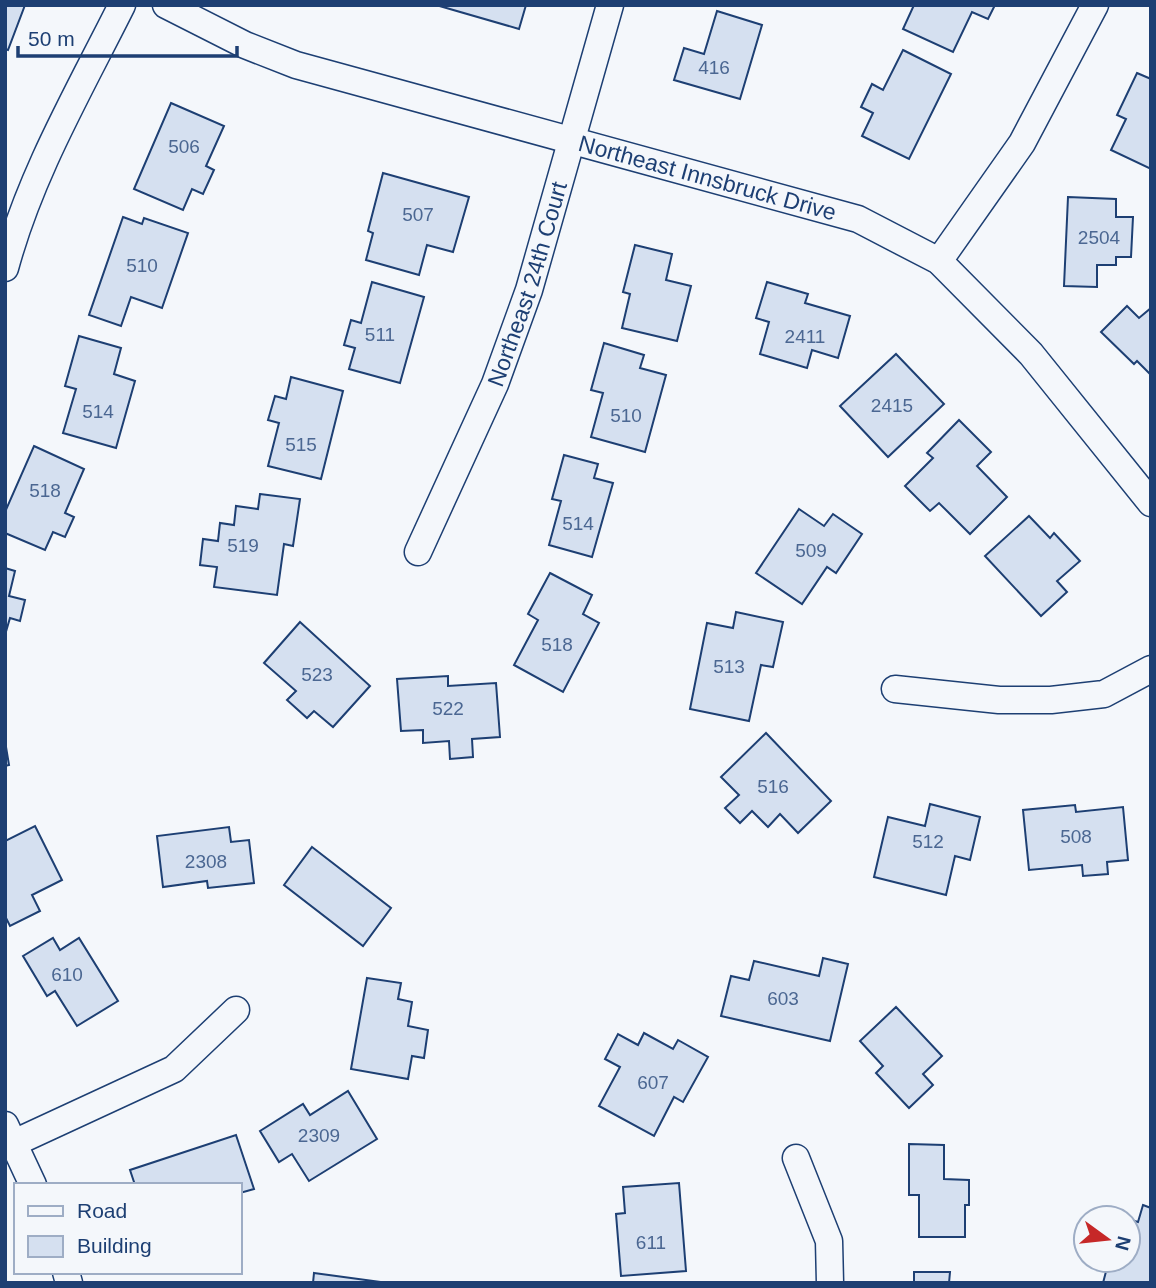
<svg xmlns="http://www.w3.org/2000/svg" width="1156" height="1288" viewBox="0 0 1156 1288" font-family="Arial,sans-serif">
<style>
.building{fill:#d5e0f0;stroke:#1d3f73;stroke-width:2}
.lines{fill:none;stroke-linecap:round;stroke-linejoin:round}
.street-casing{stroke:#1d3f73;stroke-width:29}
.street{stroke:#f4f7fb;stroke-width:26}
.labels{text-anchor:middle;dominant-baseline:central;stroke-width:5;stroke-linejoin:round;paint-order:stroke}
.number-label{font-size:19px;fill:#4b6792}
.street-label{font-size:23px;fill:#1d3f73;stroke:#f4f7fb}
</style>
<rect width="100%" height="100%" fill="#f4f7fb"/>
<!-- building -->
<g class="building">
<polygon points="5,5 25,5 8,50 5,49"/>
<polygon points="436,5 526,5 519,29"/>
<polygon points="914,5 995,5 988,19 972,12 953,52 903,29"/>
<polygon points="717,11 762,25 740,99 674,80 684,48 704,54"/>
<polygon points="903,50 951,74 909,159 862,136 873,113 861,107 872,84 883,90"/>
<polygon points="1137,73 1151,79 1151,169 1111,150 1126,119 1117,115"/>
<polygon points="171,103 224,126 206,166 214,170 203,194 192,189 183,210 134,189"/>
<polygon points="383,173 469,197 453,252 427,245 419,275 366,260 373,233 368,231"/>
<polygon points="1068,197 1116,199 1116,217 1133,217 1131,257 1116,257 1116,265 1097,265 1097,287 1064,286"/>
<polygon points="123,217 142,224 144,218 188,233 162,308 131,297 121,326 89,315"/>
<polygon points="635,245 672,254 666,280 691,286 677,341 622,328 630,294 623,292"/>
<polygon points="372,282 424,297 400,383 349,369 355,348 344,345 351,320 361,323"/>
<polygon points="767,282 808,294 805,303 850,316 838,358 812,350 807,368 760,354 769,322 756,318"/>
<polygon points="1127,306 1139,318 1151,308 1151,375 1137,361 1134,364 1101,332"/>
<polygon points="79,336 121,348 114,374 135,381 116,448 63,433 76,389 65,386"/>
<polygon points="604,343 644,355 640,368 666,375 645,452 591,437 603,393 591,390"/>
<polygon points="896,354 944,404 888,457 840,406"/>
<polygon points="291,377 343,391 321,479 268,466 279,423 268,420 275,396 286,399"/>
<polygon points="959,420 991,452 977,466 1007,497 970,534 939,503 930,511 905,486 933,458 927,453"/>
<polygon points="34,446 84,469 65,513 74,517 65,537 53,532 45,550 5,533 5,512"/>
<polygon points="564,455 598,464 594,478 613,483 592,557 549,545 561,501 552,499"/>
<polygon points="260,494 300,499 293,546 284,544 277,595 214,587 217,567 200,565 203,539 218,541 220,523 234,525 236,506 258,509"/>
<polygon points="799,509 824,526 833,514 862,534 836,573 827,567 802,604 756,573"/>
<polygon points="1029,516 1050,538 1054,533 1080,561 1057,581 1067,592 1041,616 985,556"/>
<polygon points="5,568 15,571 9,596 25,600 20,621 10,618 5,635"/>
<polygon points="550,573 592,595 583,614 599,623 563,692 514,665 538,620 528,614"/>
<polygon points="736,612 783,622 773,667 761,665 749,721 690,709 707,623 733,628"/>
<polygon points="300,622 370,686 333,727 314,711 307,718 287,700 296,691 264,663"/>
<polygon points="448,676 448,686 496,683 500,737 472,739 473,757 450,759 449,741 423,743 423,730 401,731 397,679"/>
<polygon points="766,733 831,801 798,833 780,814 768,827 752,811 740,823 725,808 739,795 721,777"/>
<polygon points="5,741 9,765 5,766"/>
<polygon points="930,804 980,817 970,860 955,856 946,895 874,877 888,817 925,826"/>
<polygon points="1075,805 1076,812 1123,807 1128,860 1107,862 1108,874 1083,876 1082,865 1029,870 1023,810"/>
<polygon points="35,826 62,880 32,895 40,911 10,926 5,916 5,841"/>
<polygon points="229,827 231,842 249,840 254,883 208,888 207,881 163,887 157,836"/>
<polygon points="312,847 391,908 363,946 284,885"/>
<polygon points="53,938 60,950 79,938 118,1001 77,1026 55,991 47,996 23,956"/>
<polygon points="823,958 848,964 830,1041 721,1016 731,976 749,980 754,961 819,976"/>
<polygon points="367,978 401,983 398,999 412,1002 408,1026 428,1030 424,1058 412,1056 408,1079 351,1069"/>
<polygon points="896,1007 942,1056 923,1074 933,1085 909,1108 876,1073 883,1066 860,1041"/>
<polygon points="644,1033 673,1049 678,1040 708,1057 683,1102 674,1097 654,1136 599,1106 620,1067 605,1059 618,1034 638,1045"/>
<polygon points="348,1091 377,1139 309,1181 292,1154 279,1162 260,1131 303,1104 310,1115"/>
<polygon points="236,1135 254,1189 240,1193 240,1185 135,1185 130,1170"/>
<polygon points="909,1144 944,1145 944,1179 969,1180 969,1205 965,1205 965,1237 919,1237 919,1195 909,1195"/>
<polygon points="679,1183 686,1271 621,1276 616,1214 625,1213 623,1187"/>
<polygon points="1143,1205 1151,1208 1151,1283 1103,1283 1109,1260 1128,1260 1128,1219 1138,1222"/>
<polygon points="914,1272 950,1272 949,1283 914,1283"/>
<polygon points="314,1273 388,1283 313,1283"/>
</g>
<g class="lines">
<defs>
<g id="street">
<path id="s1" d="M166,5L245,45L296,65L858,219L939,261L1031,354L1151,503"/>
<polyline points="939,261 1022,143 1095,5"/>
<path d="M5,268C30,175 79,91 122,5"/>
<path id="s2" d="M418,552L495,384L529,290L610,5"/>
<polyline points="895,689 999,700 1051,700 1104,694 1151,669"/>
<polyline points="5,1125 33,1185"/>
<polyline points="14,1143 174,1069 236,1010"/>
<polyline points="796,1158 829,1241 830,1283"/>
<polyline points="66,1272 69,1283"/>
</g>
</defs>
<!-- street casing -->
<use href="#street" class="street-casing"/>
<!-- street -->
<use href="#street" class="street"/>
</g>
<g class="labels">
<!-- number labels -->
<g class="number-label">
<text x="714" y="67">416</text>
<text x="184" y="146">506</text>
<text x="418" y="214">507</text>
<text x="1099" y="237">2504</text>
<text x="142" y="265">510</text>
<text x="380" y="334">511</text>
<text x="805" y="336">2411</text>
<text x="892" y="405">2415</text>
<text x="98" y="411">514</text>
<text x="626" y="415">510</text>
<text x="301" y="444">515</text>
<text x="45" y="490">518</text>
<text x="578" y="523">514</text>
<text x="243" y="545">519</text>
<text x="811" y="550">509</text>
<text x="557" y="644">518</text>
<text x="729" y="666">513</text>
<text x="317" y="674">523</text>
<text x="448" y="708">522</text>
<text x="773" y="786">516</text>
<text x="1076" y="836">508</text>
<text x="928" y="841">512</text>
<text x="206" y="861">2308</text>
<text x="67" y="974">610</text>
<text x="783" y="998">603</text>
<text x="653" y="1082">607</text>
<text x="319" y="1135">2309</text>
<text x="651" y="1242">611</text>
</g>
<!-- street labels -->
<g class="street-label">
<text stroke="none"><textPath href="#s1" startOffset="570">Northeast Innsbruck Drive</textPath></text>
<text stroke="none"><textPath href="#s2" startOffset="290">Northeast 24th Court</textPath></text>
</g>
</g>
<!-- border -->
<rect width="1156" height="1288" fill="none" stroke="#1d3f73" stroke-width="14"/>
<!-- legend -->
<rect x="14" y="1183" width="228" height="91" fill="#f4f7fb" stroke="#9eadc5" stroke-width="2"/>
<rect x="28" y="1206" width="35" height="10" fill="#f4f7fb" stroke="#9eadc5" stroke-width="2"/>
<text x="77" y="1218" font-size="21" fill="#1d3f73">Road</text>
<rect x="28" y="1236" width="35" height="21" fill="#d5e0f0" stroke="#9eadc5" stroke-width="2"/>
<text x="77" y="1253" font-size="21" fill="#1d3f73">Building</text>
<!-- north arrow -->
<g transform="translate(1107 1239) rotate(105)"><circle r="33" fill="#f4f7fb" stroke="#9eadc5" stroke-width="2"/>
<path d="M0-5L12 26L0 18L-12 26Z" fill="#c62828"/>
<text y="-10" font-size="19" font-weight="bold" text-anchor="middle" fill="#1d3f73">N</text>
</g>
<!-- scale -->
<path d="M18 46v10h219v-10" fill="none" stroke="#1d3f73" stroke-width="3.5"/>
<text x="28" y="46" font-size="21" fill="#1d3f73" stroke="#f4f7fb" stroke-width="5" paint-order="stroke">50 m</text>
</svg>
